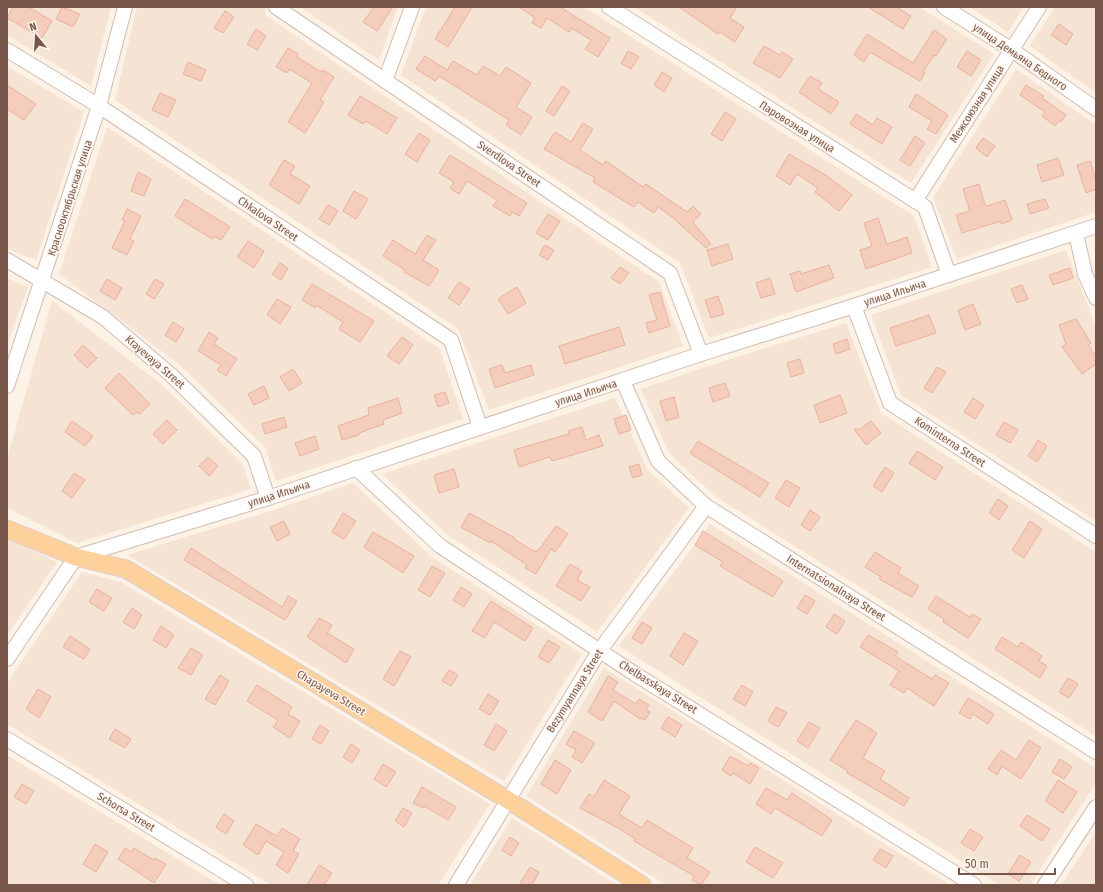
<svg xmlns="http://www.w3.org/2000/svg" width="1103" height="892" viewBox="0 0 1103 892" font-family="'Fira Sans Condensed',sans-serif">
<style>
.residential{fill:#f5e3d4}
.building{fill:#f4cdbc;stroke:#e8b19c}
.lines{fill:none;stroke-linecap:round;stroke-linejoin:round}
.minor-casing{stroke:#d2bbae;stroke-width:16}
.major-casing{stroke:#d9cfcc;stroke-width:19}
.minor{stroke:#fff;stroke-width:14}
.major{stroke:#fed09c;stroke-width:17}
.labels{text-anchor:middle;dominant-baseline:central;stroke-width:3;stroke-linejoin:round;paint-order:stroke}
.street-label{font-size:11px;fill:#785549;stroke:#fff6ee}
</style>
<rect width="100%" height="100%" fill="#fdf2e6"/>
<!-- residential -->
<g class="residential">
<polygon points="7,7 111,7 91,86 7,35"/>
<polygon points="137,7 266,7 265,15 659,282 683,346 489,410 458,329 115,100"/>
<polygon points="300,7 398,7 379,60"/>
<polygon points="426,7 584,7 914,216 932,267 709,338 680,263 401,75"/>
<polygon points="634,7 919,7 994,54 911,183"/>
<polygon points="969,7 1024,7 1008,32"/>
<polygon points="1055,7 1096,7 1096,93 1030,46"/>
<polygon points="7,66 84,112 36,260 7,249"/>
<polygon points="1016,69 1096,125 1096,212 957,259 933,197"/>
<polygon points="107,127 440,349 463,419 276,481 265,447 180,365 59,274"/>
<polygon points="1066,250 1096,327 1096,521 901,395 871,315"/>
<polygon points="7,278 28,287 7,345"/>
<polygon points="52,301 161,384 242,463 251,489 77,543 7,508 7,459"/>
<polygon points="846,323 881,413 1096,552 1096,736 715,496 669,453 641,389 705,367"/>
<polygon points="615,398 647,469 689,508 597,632 448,535 382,474"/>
<polygon points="353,483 432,557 582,654 504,781 127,555 271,511"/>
<polygon points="710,524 1096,768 1096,783 1030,885 1000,885 619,646"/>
<polygon points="7,538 57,562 7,635"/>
<polygon points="82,572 121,582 490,804 438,885 271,885 7,724 7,683"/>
<polygon points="604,668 950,885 666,885 526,796"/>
<polygon points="7,755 220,885 7,885"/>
<polygon points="512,818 617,885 470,885"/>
<polygon points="1096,832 1096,885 1061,885"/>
</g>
<!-- building -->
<g class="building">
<polygon points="13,7 29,7 52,21 42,38 7,18"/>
<polygon points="62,7 80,14 73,27 56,19"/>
<polygon points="374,7 393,7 377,31 363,22"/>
<polygon points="455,7 472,7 448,47 435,39"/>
<polygon points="519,7 560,7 610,38 598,57 585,49 591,40 571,28 569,32 547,18 541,28 532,23 535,18"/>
<polygon points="679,7 737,7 730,18 744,27 735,42 720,32 718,34"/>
<polygon points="868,7 896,7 911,16 903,29"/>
<polygon points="225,11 234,17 223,33 214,28"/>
<polygon points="1059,24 1073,34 1066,45 1051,35"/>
<polygon points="256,29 266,36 257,50 247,44"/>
<polygon points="934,30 947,39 936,56 934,55 923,72 925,73 920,81 870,52 864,62 854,55 867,34 913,63"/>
<polygon points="764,46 780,55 782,52 793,59 780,78 753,63"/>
<polygon points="288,48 298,54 297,57 321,72 323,70 334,77 320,100 324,102 305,133 288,122 312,83 289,69 287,73 276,67"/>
<polygon points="628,51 639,57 631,69 621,63"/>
<polygon points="967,51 981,60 971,76 957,67"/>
<polygon points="425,56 447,70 453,61 477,75 483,66 500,76 506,67 531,83 516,107 532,117 521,135 506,125 509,120 439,76 435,81 416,69"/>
<polygon points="188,62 206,70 201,81 183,74"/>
<polygon points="662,72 672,78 664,92 654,85"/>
<polygon points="810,76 822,83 818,89 839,102 831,114 799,92"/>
<polygon points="7,85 36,104 24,120 7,109"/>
<polygon points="1026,85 1044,96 1042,98 1066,115 1061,122 1059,121 1055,126 1042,116 1045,112 1020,95"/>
<polygon points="562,86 570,91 554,116 546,111"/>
<polygon points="160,93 176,100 168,117 152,110"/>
<polygon points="916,94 948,115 936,134 927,129 932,121 909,107"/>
<polygon points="360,96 397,118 387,134 366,121 363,124 348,115"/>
<polygon points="725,112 736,119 722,141 711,134"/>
<polygon points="856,114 873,125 877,118 892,127 882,144 850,124"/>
<polygon points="583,123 593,129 580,150 603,165 606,161 643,187 646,184 687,212 693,206 701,214 693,222 711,244 706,248 671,216 658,207 654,213 638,202 634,207 593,182 595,178 544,149 555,132 571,142"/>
<polygon points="419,133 430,140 417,162 405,154"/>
<polygon points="915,136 925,143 910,166 900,160"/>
<polygon points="983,138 995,146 987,157 976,148"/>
<polygon points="789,154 827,176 852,195 839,211 815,192 818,188 797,174 790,185 776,176"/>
<polygon points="450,155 527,203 519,216 512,212 510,216 493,206 497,200 467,181 459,194 450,188 454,182 439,173"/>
<polygon points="1058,158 1064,175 1042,182 1037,165"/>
<polygon points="284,160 295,166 290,174 310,186 299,204 269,185"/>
<polygon points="1090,161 1096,181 1096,189 1086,193 1077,165"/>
<polygon points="138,172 151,179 144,196 131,191"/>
<polygon points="979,184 985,205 987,206 1005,200 1012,220 1001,224 1001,221 962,233 956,215 970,211 963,189"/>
<polygon points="354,191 368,199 356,219 343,211"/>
<polygon points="185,199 230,227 221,240 213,236 212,239 175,216"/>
<polygon points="1045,199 1049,208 1030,214 1027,204"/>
<polygon points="328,205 338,211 329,225 319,219"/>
<polygon points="127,209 141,216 130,239 134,241 127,255 112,248 125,221 122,220"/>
<polygon points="548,214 560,221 548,240 536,233"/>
<polygon points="878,218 887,244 907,237 912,253 866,269 860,250 872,246 864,223"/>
<polygon points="427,235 436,240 423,260 439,270 429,286 404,272 405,270 383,256 393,240 415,254"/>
<polygon points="248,241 264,251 254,268 237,257"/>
<polygon points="728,244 733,259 712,266 707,250"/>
<polygon points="545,245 554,250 548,260 539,255"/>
<polygon points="280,263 288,268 281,280 272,274"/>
<polygon points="829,265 834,278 796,292 790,274 800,271 801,274"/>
<polygon points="620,267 629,273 620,284 611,278"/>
<polygon points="1070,268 1073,278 1053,285 1049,275"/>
<polygon points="770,278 775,294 761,298 756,283"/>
<polygon points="107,279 122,288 115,300 100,291"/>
<polygon points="155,279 164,284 154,299 146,294"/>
<polygon points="459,282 470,289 459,305 448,298"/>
<polygon points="312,284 374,321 360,342 339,329 343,322 316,305 315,308 302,300"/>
<polygon points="1022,285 1028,299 1017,303 1011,289"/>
<polygon points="517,287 526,303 508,314 498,299"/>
<polygon points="660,292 670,326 649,333 646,323 657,320 649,295"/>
<polygon points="718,296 724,314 711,318 705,300"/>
<polygon points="277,299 291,307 280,324 267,315"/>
<polygon points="973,304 981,324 965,330 958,310"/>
<polygon points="929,315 936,333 896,346 890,328"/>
<polygon points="1076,319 1091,343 1088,345 1096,356 1096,364 1082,374 1062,347 1066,344 1059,325"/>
<polygon points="173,322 184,329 176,342 165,335"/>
<polygon points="619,327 625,345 565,364 559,346"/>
<polygon points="209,332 218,338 214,344 237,359 226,376 217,370 221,365 198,351"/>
<polygon points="402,337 413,345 399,364 387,356"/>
<polygon points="847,339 850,349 836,354 833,344"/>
<polygon points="83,345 97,358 87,368 74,355"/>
<polygon points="800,359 804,373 791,377 787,363"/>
<polygon points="502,365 505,373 531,365 534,375 495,388 489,369"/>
<polygon points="937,367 946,372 932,393 924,388"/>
<polygon points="293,369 302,383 289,391 280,377"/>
<polygon points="119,373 150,404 140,414 137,412 133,415 105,388"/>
<polygon points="725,383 730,396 713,402 709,388"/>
<polygon points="264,386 269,398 254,405 248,394"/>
<polygon points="445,392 449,403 438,407 434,395"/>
<polygon points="840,395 847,413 820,423 814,405"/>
<polygon points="674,397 679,417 666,421 660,401"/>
<polygon points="398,398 402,413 383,420 384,424 359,433 359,435 342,440 338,426 369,415 368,408"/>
<polygon points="973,398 984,405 975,419 964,412"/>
<polygon points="626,415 631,430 619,434 614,419"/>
<polygon points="284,417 287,427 265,434 262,424"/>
<polygon points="167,420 177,430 163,444 153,434"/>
<polygon points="72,421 93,436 85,446 65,432"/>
<polygon points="871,421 881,433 866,445 854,429 860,429"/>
<polygon points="1004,422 1018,430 1010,443 996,435"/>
<polygon points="582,427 586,440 599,435 603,446 552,461 550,457 519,467 514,450 569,434 568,431"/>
<polygon points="315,436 319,449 300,456 295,443"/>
<polygon points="1038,440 1047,446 1037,462 1028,456"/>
<polygon points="698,441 769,483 760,497 690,453"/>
<polygon points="917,451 943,467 935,480 909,463"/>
<polygon points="208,457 218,466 209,476 199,466"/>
<polygon points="639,464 642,475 633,478 629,467"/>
<polygon points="885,467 894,473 882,492 873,486"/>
<polygon points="454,469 459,487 439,493 434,475"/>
<polygon points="74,473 85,480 72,498 62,491"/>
<polygon points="786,480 800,488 789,507 775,498"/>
<polygon points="998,499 1008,506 999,520 989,513"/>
<polygon points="810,510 820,517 810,531 801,525"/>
<polygon points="343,513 356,521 344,539 332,532"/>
<polygon points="469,513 515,538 514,539 535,552 536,550 538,551 556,526 568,534 555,552 551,549 536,574 525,568 527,565 491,541 490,543 461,527"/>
<polygon points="284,521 290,534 277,541 270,527"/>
<polygon points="1030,521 1042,529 1024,558 1012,550"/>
<polygon points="703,531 783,581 773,597 720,566 723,562 695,545"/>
<polygon points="373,532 414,556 403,573 364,547"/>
<polygon points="191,548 282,607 288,596 297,601 285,620 184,560"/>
<polygon points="875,552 901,568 898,573 919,586 912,597 879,579 881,577 865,567"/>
<polygon points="570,564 582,571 577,580 590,587 581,601 556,586"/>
<polygon points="432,566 445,573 430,597 418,590"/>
<polygon points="461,587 472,594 464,607 453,600"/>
<polygon points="97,589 112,598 104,611 89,602"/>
<polygon points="805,595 815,601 807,614 797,608"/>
<polygon points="936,596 970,617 972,614 981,619 968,638 943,622 944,619 928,609"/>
<polygon points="491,601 533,628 525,641 494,622 485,638 472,631"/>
<polygon points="132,608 142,615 134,629 123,622"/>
<polygon points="834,614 845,621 837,634 826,627"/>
<polygon points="319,618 332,625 327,633 354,649 346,663 307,637"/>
<polygon points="642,622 652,628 642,644 632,638"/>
<polygon points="161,626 174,635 166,648 153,640"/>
<polygon points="684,633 698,641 683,665 670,656"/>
<polygon points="868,635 898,652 895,656 932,679 935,675 949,683 934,706 907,688 904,693 890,685 899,671 860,647"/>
<polygon points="70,636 90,649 84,659 63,647"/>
<polygon points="1002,637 1018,647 1021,642 1042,656 1039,661 1047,666 1040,678 995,649"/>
<polygon points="548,640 560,647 549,663 538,657"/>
<polygon points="191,648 203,655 191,675 178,668"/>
<polygon points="400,651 411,657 394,686 383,679"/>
<polygon points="449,670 458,675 451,686 442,681"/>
<polygon points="220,675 229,681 215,705 205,699"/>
<polygon points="608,676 618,682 613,690 636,704 639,699 649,705 646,710 650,712 645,720 641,718 640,719 614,701 602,721 588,712"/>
<polygon points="1068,678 1078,684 1069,698 1059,692"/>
<polygon points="257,685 292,707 288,714 300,721 290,738 273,727 278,720 247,701"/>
<polygon points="742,685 753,692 745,706 733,699"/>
<polygon points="38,689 51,697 39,718 26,709"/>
<polygon points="488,694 499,701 490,715 479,709"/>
<polygon points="968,698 994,714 988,724 973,714 970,719 959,713"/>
<polygon points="776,707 787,713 778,727 768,721"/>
<polygon points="668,717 682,725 675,737 661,728"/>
<polygon points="856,720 877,733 863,758 885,771 880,779 909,798 904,806 847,773 848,771 830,760"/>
<polygon points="809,722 820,728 808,748 797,741"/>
<polygon points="496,724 507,731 494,751 484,745"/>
<polygon points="320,725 329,731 321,744 312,739"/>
<polygon points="115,729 131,739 125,748 109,739"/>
<polygon points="574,731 595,743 582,763 572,757 576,750 566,744"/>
<polygon points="1029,740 1041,748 1021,779 1002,766 997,775 988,769 1001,750 1016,760"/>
<polygon points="351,744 360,750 352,763 343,757"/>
<polygon points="730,756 748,766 750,763 759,768 750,784 733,773 731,776 722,770"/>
<polygon points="1060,759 1072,767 1064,779 1052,772"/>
<polygon points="555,760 571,770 557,794 541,784"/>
<polygon points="383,764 396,772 386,787 374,779"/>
<polygon points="604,780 630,796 619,814 642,828 647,820 693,848 687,858 710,872 701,885 692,880 694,876 634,841 635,839 620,829 580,808 589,794 594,797"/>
<polygon points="1058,780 1077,792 1063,813 1045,801"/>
<polygon points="22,784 34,791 26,804 14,797"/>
<polygon points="422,787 456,807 448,820 424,806 423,808 413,803"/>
<polygon points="766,788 787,800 792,793 832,820 822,836 775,808 771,814 756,804"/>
<polygon points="403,808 412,813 404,827 395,821"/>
<polygon points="224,814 234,821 226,834 216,827"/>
<polygon points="1027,815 1050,829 1042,841 1020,826"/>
<polygon points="256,824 277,836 282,828 300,839 293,851 299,854 288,873 276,865 284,852 266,841 258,855 243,845"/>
<polygon points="970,829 983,837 974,851 961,843"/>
<polygon points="510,837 519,843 511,856 502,850"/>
<polygon points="95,844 108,852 96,872 83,864"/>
<polygon points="755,847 783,863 773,878 746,862"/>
<polygon points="125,848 131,852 134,848 154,860 155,858 166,864 154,883 118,859"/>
<polygon points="880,849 893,856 886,868 873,860"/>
<polygon points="1020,855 1031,862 1019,881 1008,874"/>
<polygon points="319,865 332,873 324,885 307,885"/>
<polygon points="530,867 539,872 532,885 519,885"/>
</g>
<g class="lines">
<defs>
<g id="minor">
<polyline points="276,7 670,273 701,354"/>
<polyline points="609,7 925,207 949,275"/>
<polyline points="944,7 1012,50 1096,109"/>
<polyline points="7,50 99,106 451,340 480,427"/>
<polyline points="385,81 412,7"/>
<polyline points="915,201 1039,7"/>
<polyline points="1076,233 1085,274 1096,298"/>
<polyline points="7,260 103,317 170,374 254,456 268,498"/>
<polyline points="854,306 890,403 1096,536"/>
<polyline points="623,381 658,461 706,506 1096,752"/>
<polyline points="7,386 99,106 125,7"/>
<polyline points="356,468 440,546 635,674 974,885"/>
<polyline points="7,659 76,557 268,498 701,354 854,306 1096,226"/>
<polyline points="7,739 246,885"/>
<polyline points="456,885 600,650 706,506"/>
<polyline points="1045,885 1096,807"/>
</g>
<polyline id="major" points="7,529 76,557 126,569 508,800 642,885"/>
</defs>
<!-- minor casing -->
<use href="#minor" class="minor-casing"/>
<!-- major casing -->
<use href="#major" class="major-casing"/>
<!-- minor -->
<use href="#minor" class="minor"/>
<!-- major -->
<use href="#major" class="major"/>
</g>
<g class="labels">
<!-- street labels -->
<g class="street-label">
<text transform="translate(1020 57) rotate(34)">улица Демьяна Бедного</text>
<text transform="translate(977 104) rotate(-57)">Межсоюзная улица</text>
<text transform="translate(797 127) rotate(32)">Паровозная улица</text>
<text transform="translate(509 164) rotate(34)">Sverdlova Street</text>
<text transform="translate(70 198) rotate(-72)">Краснооктябрьская улица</text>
<text transform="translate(268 219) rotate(34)">Chkalova Street</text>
<text transform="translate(895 293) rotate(-18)">улица Ильича</text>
<text transform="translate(155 362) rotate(41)">Krayevaya Street</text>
<text transform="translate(586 393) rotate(-18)">улица Ильича</text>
<text transform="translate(950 442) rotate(33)">Kominterna Street</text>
<text transform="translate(279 494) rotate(-18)">улица Ильича</text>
<text transform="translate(836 588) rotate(32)">Internatsionalnaya Street</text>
<text transform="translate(658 687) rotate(32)">Chelbasskaya Street</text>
<text transform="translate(575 691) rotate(-58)">Bezymyannaya Street</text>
<text transform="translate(331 693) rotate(31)">Chapayeva Street</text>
<text transform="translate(126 812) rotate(31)">Schorsa Street</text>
</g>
</g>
<!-- border -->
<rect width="1103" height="892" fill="none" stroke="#785549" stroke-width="16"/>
<!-- north arrow -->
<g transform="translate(36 36) rotate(342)" stroke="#fff6ee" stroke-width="3" paint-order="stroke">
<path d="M0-3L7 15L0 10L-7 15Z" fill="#785549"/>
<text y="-6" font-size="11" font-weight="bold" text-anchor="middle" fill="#785549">N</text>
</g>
<!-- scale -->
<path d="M959 868v6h96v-6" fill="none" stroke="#785549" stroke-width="2"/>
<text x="965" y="868" font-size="12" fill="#785549" stroke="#fff6ee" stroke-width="3" paint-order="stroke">50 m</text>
</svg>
